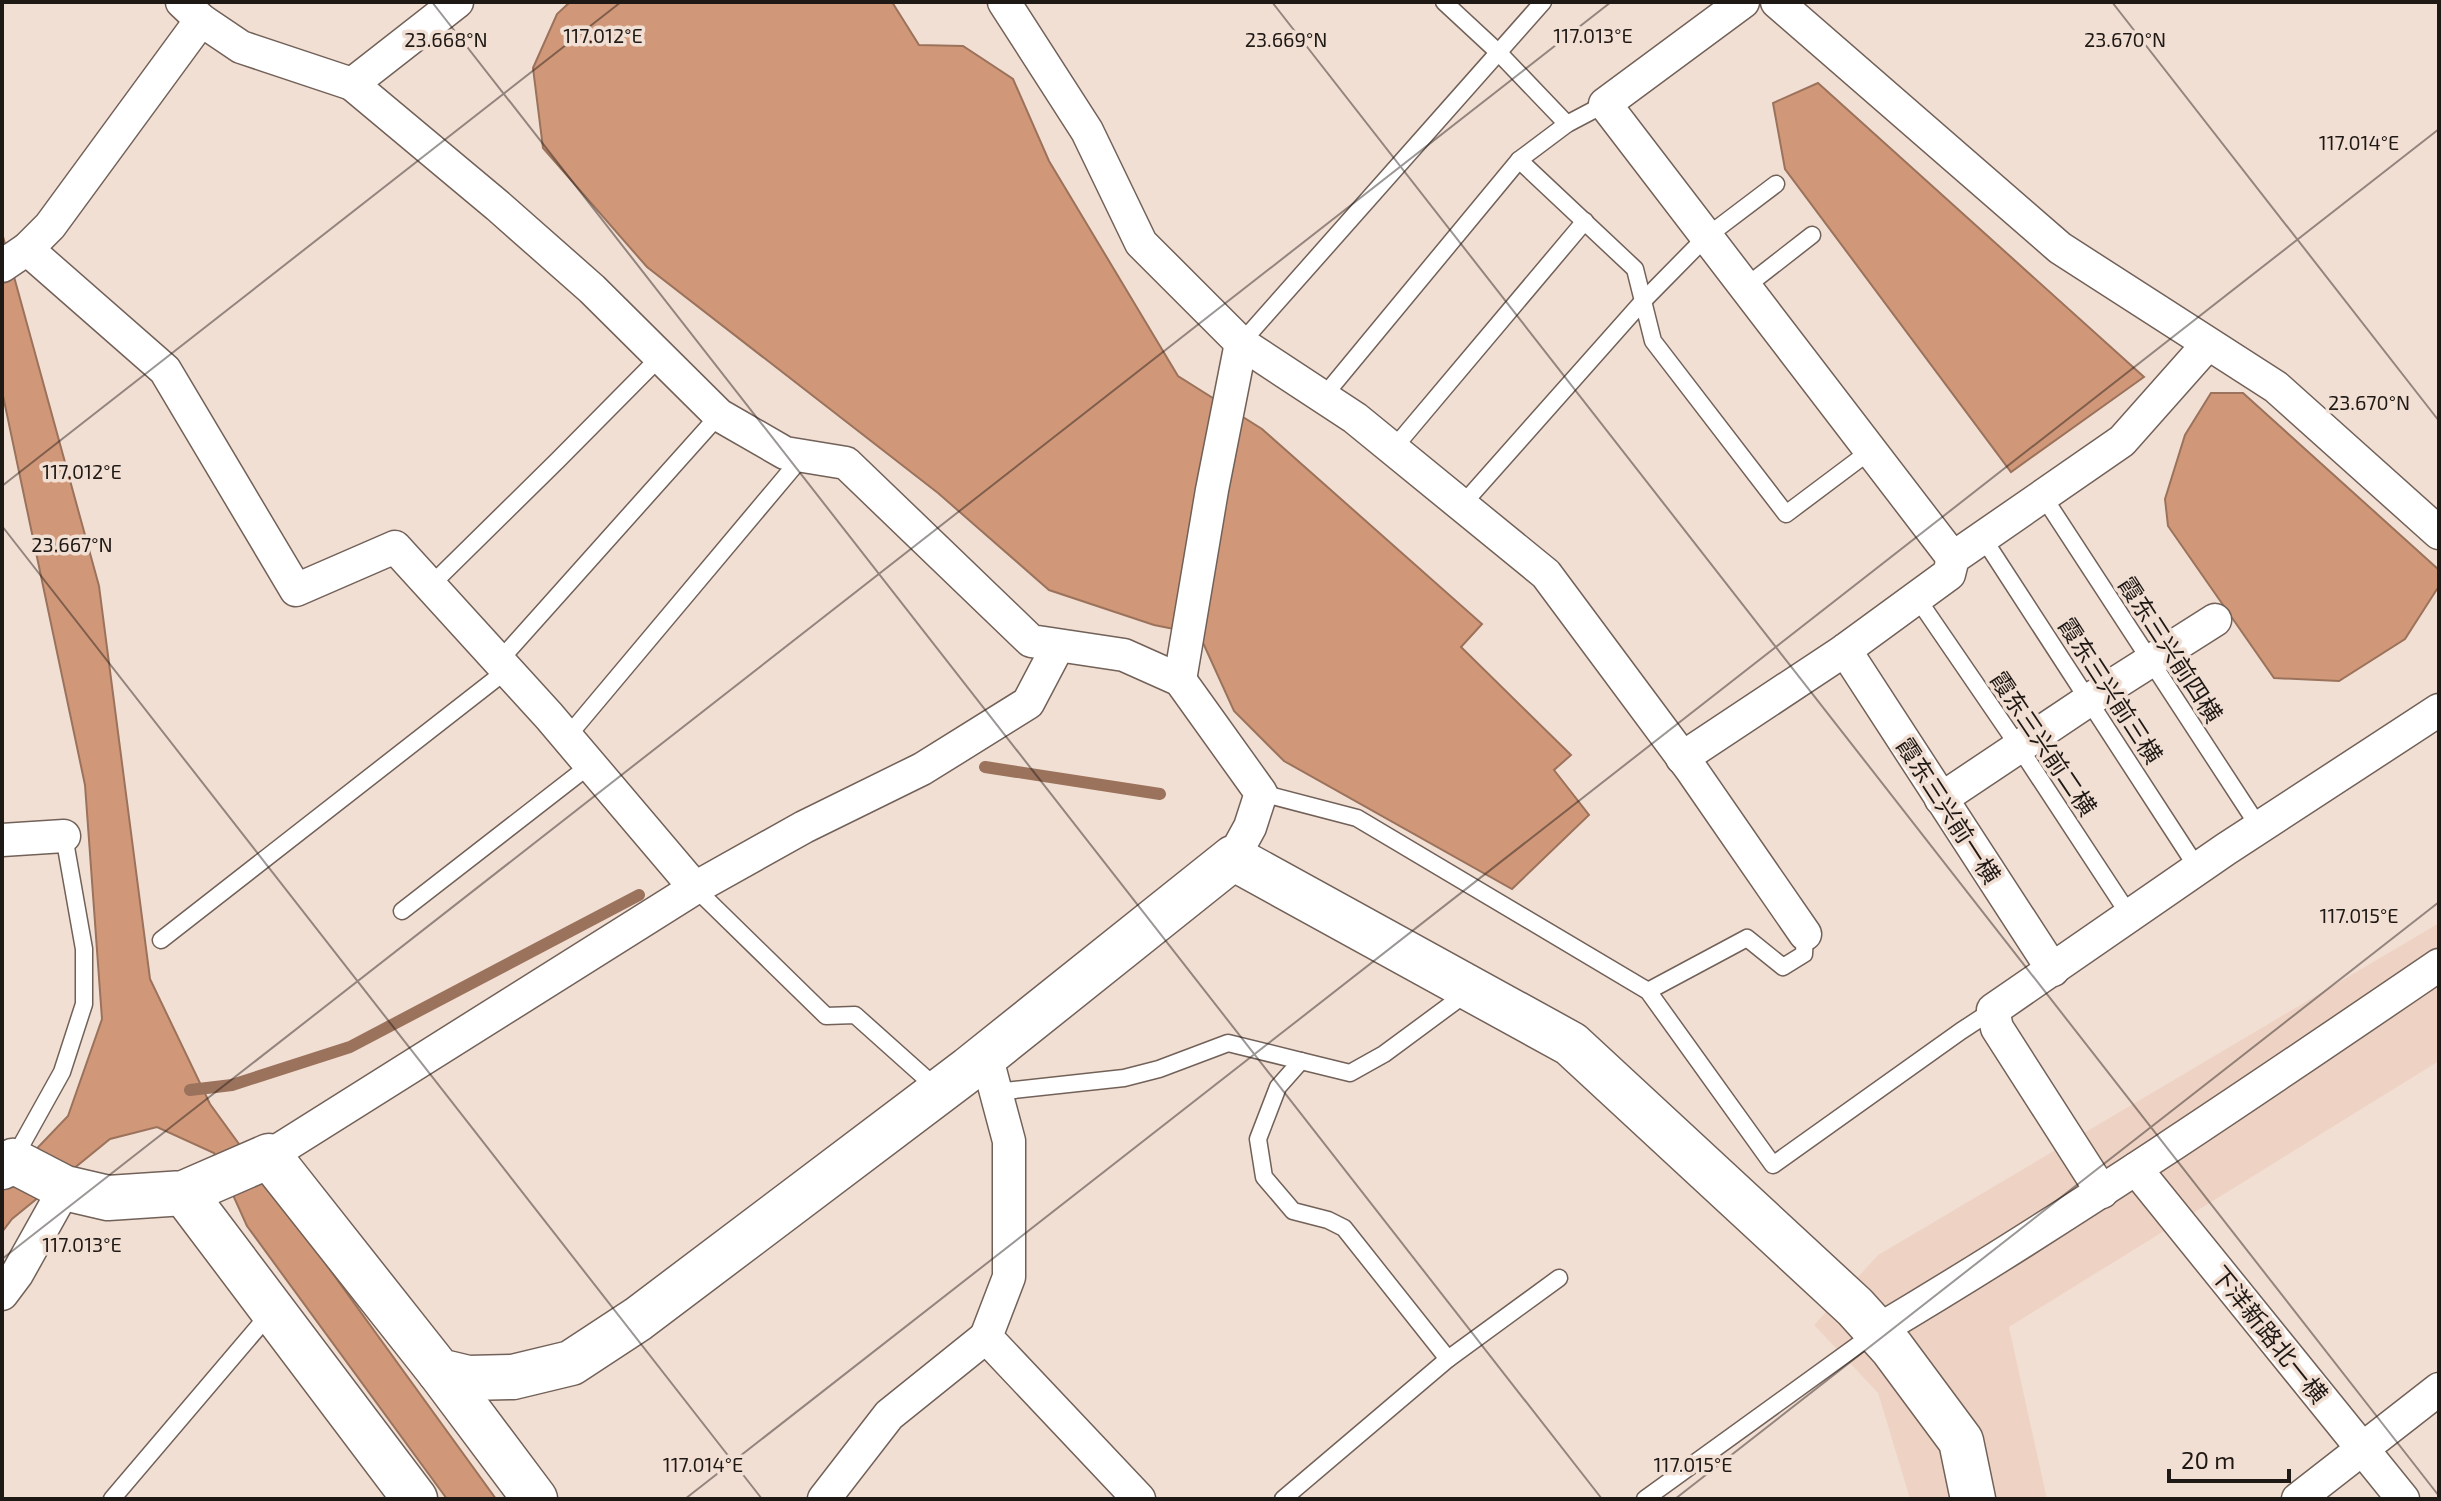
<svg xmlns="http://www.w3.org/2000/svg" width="2441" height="1501" viewBox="0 0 2441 1501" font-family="'Exo 2','Noto Sans SC',sans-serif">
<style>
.built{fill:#eed3c5}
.water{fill:#d09879;stroke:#9b725b;stroke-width:2}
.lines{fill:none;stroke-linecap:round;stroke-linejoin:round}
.stream{stroke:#9b725b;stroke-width:12}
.lane-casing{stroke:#726158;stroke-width:19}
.street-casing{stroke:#726158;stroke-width:35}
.secondary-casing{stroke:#726158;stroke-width:47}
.lane{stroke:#fff;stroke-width:16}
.street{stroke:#fff;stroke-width:32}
.secondary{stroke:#fff;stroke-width:44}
.ticks{fill:none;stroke:#1f1915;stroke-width:2;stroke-opacity:0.45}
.labels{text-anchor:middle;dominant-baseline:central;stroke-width:7;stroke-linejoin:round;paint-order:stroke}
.street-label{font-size:24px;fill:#1f1915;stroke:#f2dfd4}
.ticks-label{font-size:20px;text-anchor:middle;fill:#1f1915;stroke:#f2dfd4;stroke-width:7;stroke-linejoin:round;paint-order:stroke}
</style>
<rect width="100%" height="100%" fill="#f2dfd4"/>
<!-- built -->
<polygon class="built" points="2439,923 2439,1061 2009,1327 2047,1499 1910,1499 1878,1393 1814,1325 1878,1255"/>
<!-- water -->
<g class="water">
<polygon points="570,2 892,2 919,45 963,46 1013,79 1049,161 1178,376 1262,429 1482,624 1461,647 1571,755 1554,770 1589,815 1512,889 1284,761 1234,711 1199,634 1154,625 1049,590 938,493 647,267 543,148 533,68 557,14"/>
<polygon points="1818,83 2144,377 2011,472 1785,169 1773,103"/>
<polygon points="2,233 99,586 150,979 210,1104 496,1499 447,1499 247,1226 214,1153 157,1127 110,1139 12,1219 2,1232 2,1185 68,1116 102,1019 85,785 2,391"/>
<polygon points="2211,393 2243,393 2439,570 2439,586 2405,639 2339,681 2274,678 2168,526 2165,499 2185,435"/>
</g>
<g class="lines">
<!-- stream -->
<g class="stream">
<polyline points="985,767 1160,794"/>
<polyline points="190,1090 232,1085 350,1047 639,895"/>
</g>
<defs>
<g id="lane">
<polyline points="1444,2 1499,53 1567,124"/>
<polyline points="1519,160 1635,269 1653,341 1786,514 1870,451"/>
<polyline points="1744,288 1812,235"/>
<polyline points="1241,343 1543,2"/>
<polyline points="1323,397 1519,160 1567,124 1605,104"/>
<polyline points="1393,449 1585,221"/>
<polyline points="2043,496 2259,827"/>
<polyline points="1462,505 1643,301 1706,237 1776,184"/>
<polyline points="1983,538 2198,869"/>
<polyline points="430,586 558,460 660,357"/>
<polyline points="1917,598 2019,747 2130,916"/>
<polyline points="499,661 719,415"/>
<polyline points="567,737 802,457"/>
<polyline points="1261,793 1357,818 1648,991 1773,1165 1961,1031 1993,1010"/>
<polyline points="695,888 826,1016 855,1015 940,1091"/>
<polyline points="402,911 590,765"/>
<polyline points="161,940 507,670"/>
<polyline points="1648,991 1747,938 1783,967 1804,954 1805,934"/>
<polyline points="1301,1061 1350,1073 1384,1054 1468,992"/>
<polyline points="996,1092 1124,1078 1159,1069 1228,1043 1301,1061 1278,1087 1258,1139 1264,1177 1293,1211 1328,1220 1344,1228 1448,1359"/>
<polyline points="13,1160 62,1072 84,1004 84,949 64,836"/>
<polyline points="112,1499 271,1312"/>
<polyline points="1283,1499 1448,1359 1559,1278"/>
<polyline points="1645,1499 1876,1332"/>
</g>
<g id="street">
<polyline points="182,2 201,20 241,47 352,84 457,2"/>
<polyline points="1004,2 1087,131 1141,243 1241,343 1355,418 1546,574 1691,769 1805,934"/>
<polyline points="1743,2 1605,104 1953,558"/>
<polyline points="1777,2 2060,248 2276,387 2439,533"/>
<polyline points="352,84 498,206 592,289 719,415 785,453 846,463 1031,641 1124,655 1180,680 1261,793 1250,827 1233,858"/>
<polyline points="27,249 165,370 296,590 395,547 549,716 695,888"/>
<polyline points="2,266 27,249 50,226 201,20"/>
<polyline points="1845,650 2053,970"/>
<polyline points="1180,680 1212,490 1241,343"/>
<polyline points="1682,758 1845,650 1949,574 1953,558 2122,441 2208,344"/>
<polyline points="1941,799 2089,700 2215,620"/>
<polyline points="2,840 64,836"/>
<polyline points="986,1055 1009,1141 1009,1277 986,1337 1139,1499"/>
<polyline points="269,1156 695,888 804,827 922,769 1028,703 1058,646"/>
<polyline points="2136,1169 2403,1499"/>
<polyline points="2102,1192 1997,1028 1993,1010 2226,849 2439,710"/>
<polyline points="2,1294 17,1274 65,1188"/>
<path d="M1877,1331C2069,1217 2254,1091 2439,965"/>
<polyline points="824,1499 889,1415 986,1337"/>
<polyline points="2298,1499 2439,1389"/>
</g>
<g id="secondary">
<polyline points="2,1167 13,1161 65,1188 108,1198 184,1193 269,1156 439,1371 468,1378 513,1377 571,1363 638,1319 969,1069 1233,858 1571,1044 1855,1307 1892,1348 1961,1441 1973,1499"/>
<polyline points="184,1193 415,1499"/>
<polyline points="439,1371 535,1499"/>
</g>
</defs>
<!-- lane casing -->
<use href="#lane" class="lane-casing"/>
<!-- street casing -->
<use href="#street" class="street-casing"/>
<!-- secondary casing -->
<use href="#secondary" class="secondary-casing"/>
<!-- lane -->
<use href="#lane" class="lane"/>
<!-- street -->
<use href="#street" class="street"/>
<!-- secondary -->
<use href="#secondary" class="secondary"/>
</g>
<!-- ticks -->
<path class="ticks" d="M432,2L1602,1499M1272,2L2439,1496M2112,2L2439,421M2,486L621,2M2,526L762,1499M2,1259L1611,2M685,1499L2439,129M1675,1499L2439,902"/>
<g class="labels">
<!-- street labels -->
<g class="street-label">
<text transform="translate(2171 649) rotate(57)">霞东三兴前四横</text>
<text transform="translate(2111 690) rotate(57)">霞东三兴前三横</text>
<text transform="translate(2044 743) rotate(56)">霞东三兴前二横</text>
<text transform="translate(1949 810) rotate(57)">霞东三兴前一横</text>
<text transform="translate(2270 1334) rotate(51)">下洋新路北一横</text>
</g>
</g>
<g class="ticks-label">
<text x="603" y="43">117.012°E</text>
<text x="1593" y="43">117.013°E</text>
<text x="446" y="47">23.668°N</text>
<text x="2125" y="47">23.670°N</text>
<text x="1286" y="47">23.669°N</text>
<text x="2359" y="150">117.014°E</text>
<text x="2369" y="410">23.670°N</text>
<text x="82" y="479">117.012°E</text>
<text x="72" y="552">23.667°N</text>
<text x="2359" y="923">117.015°E</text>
<text x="82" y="1252">117.013°E</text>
<text x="703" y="1472">117.014°E</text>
<text x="1693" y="1472">117.015°E</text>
</g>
<!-- border -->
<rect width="2441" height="1501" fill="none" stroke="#1f1915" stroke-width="8"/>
<!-- scale -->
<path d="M2169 1469v12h120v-12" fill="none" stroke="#1f1915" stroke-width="4"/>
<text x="2181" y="1469" font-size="24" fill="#1f1915" stroke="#f2dfd4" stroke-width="6" paint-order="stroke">20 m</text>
</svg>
